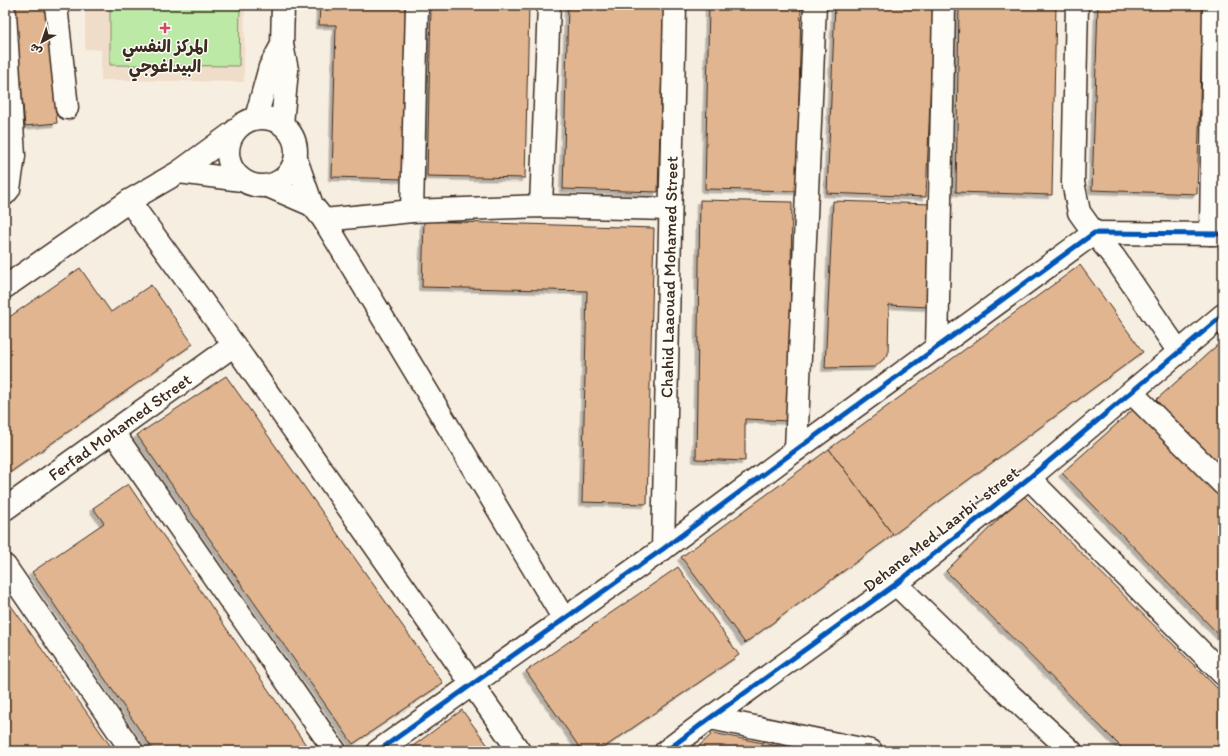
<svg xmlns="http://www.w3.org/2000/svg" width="1228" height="756" viewBox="0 0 1228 756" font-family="Itim,'Playpen Sans Arabic',sans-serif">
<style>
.built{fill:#f0ddc9}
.green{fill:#bde9a6;stroke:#7c8a62}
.building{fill:#e0b590;stroke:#3b2a1e;filter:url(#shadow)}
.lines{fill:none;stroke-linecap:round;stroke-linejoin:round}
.minor-casing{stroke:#3b2a1e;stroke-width:25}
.minor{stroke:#fdfcf7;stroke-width:22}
.cycleway-casing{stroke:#fdfcf7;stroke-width:8}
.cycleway{stroke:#0057b8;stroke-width:5}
.poi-dot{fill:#d1495b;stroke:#fdfcf7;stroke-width:1.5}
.labels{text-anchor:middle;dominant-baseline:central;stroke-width:3;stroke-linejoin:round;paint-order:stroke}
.poi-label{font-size:17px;font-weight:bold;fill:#3b2a1e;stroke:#fdfcf7}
.street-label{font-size:17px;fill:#3b2a1e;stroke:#fdfcf7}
</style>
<defs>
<filter id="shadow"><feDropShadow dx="-3.5" dy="3.5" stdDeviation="0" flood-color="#0004"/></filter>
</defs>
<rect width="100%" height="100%" fill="#f7eee2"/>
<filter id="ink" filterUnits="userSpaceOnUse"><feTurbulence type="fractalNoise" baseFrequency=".025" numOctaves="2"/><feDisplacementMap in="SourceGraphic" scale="8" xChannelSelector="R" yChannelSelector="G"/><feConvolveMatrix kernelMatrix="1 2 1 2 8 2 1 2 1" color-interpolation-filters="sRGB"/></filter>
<g filter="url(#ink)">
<!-- built -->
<polygon class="built" points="71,5 245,5 244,82 101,80 101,50 85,49 85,6"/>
<!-- green -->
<polygon class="green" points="110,5 240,5 239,66 110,65"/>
<!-- building -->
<g class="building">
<polygon points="13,5 46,5 57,123 25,126"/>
<polygon points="320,5 410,5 404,179 332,177 336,25 319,25"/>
<polygon points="431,5 529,5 525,178 427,176"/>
<polygon points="568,5 664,5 658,192 563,189"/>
<polygon points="709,5 801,5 797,191 705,189"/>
<polygon points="835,5 934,5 926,197 827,193"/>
<polygon points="959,5 1056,5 1052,195 956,192"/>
<polygon points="1098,5 1203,5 1197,194 1092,190"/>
<polygon points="700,200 792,202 789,421 745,419 745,461 696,459"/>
<polygon points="833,201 932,204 928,307 889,305 888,355 875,367 825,368"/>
<polygon points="424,221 654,228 647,504 582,502 587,291 422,287"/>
<polygon points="1080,265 1143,352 893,535 829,449"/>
<polygon points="80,268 111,312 151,285 193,344 5,476 5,320"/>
<polygon points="1223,340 1223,474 1156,400"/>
<polygon points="226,376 443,683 353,744 137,435"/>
<polygon points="1137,406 1223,497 1223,639 1062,473"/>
<polygon points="829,449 893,535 745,643 681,557"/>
<polygon points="128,484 310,751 154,751 32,572 104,523 93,508"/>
<polygon points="1023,495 1223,694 1223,751 1125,751 946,571"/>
<polygon points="678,567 739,655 599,751 582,751 526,671"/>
<polygon points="5,597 114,751 5,751"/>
<polygon points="462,710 492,751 406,751"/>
<polygon points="713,733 803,751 697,751 698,747"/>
</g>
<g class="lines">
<defs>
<g id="minor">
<polyline points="56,5 67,108"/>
<polyline points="1077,5 1073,182 1079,212 1094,233 1114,257 1179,352"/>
<polyline points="5,14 14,156 9,189 5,194"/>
<polyline points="256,118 270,67 282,45"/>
<circle cx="262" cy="152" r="34"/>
<polyline points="282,124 287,70 282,45 283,5"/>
<polyline points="296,159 312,205 324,220 564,619"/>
<polyline points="179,172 242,180"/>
<polyline points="268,186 312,205"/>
<polyline points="129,201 234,345 519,751"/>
<polyline points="541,206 549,5"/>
<polyline points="412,211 417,5"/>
<polyline points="324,220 412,211 541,206 670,209"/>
<polyline points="1211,234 1214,5"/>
<polyline points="5,287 129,201 179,172 234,132"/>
<polyline points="937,349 944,5"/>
<polyline points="1132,393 1223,484"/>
<polyline points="113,432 335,751"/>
<polyline points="796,450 815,5"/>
<polyline points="1029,478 1223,674"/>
<path id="s1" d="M5,509L234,345"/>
<path id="s2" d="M663,549L675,5"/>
<polyline points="5,566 132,751"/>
<polyline points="896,584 1007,692 1071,751"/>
<polyline points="710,718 871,751"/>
<polyline points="378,751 663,549 796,450 1094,233 1223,234"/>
<polyline points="666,751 710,718 896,584 1029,478 1223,315"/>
</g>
</defs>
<!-- minor casing -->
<use href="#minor" class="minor-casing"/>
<!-- minor -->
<use href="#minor" class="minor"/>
<defs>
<g id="cycleway">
<polyline points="378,751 663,549 796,450 1094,233 1223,234"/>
<polyline points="666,751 710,718 896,584 1029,478 1223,315"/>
</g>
</defs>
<!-- cycleway casing -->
<use href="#cycleway" class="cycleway-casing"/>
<!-- cycleway -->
<use href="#cycleway" class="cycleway"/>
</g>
</g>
<!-- markers -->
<path class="poi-dot" d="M163 22h4v4h4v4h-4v4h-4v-4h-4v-4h4z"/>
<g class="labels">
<!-- poi labels -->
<g class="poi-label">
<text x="165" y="46">المركز النفسي<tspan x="165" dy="20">البيداغوجي</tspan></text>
</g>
<!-- street labels -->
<g class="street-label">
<text stroke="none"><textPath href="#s2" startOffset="272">Chahid Laaouad Mohamed Street</textPath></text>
<text stroke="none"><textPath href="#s1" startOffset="141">Ferfad Mohamed Street</textPath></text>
<text transform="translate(941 529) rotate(-38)">Dehane Med Laarbi ' street</text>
</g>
</g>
<!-- margin -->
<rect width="1228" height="756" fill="none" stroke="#fdfcf7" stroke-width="20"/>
<rect x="10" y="10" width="1208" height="736" fill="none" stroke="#3b2a1e" stroke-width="1.5" filter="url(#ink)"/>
<!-- north arrow -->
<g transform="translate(42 42) rotate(220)" stroke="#fdfcf7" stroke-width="3" paint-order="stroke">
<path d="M0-3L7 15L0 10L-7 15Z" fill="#3b2a1e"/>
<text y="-6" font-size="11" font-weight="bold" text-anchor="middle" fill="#3b2a1e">ش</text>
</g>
</svg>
